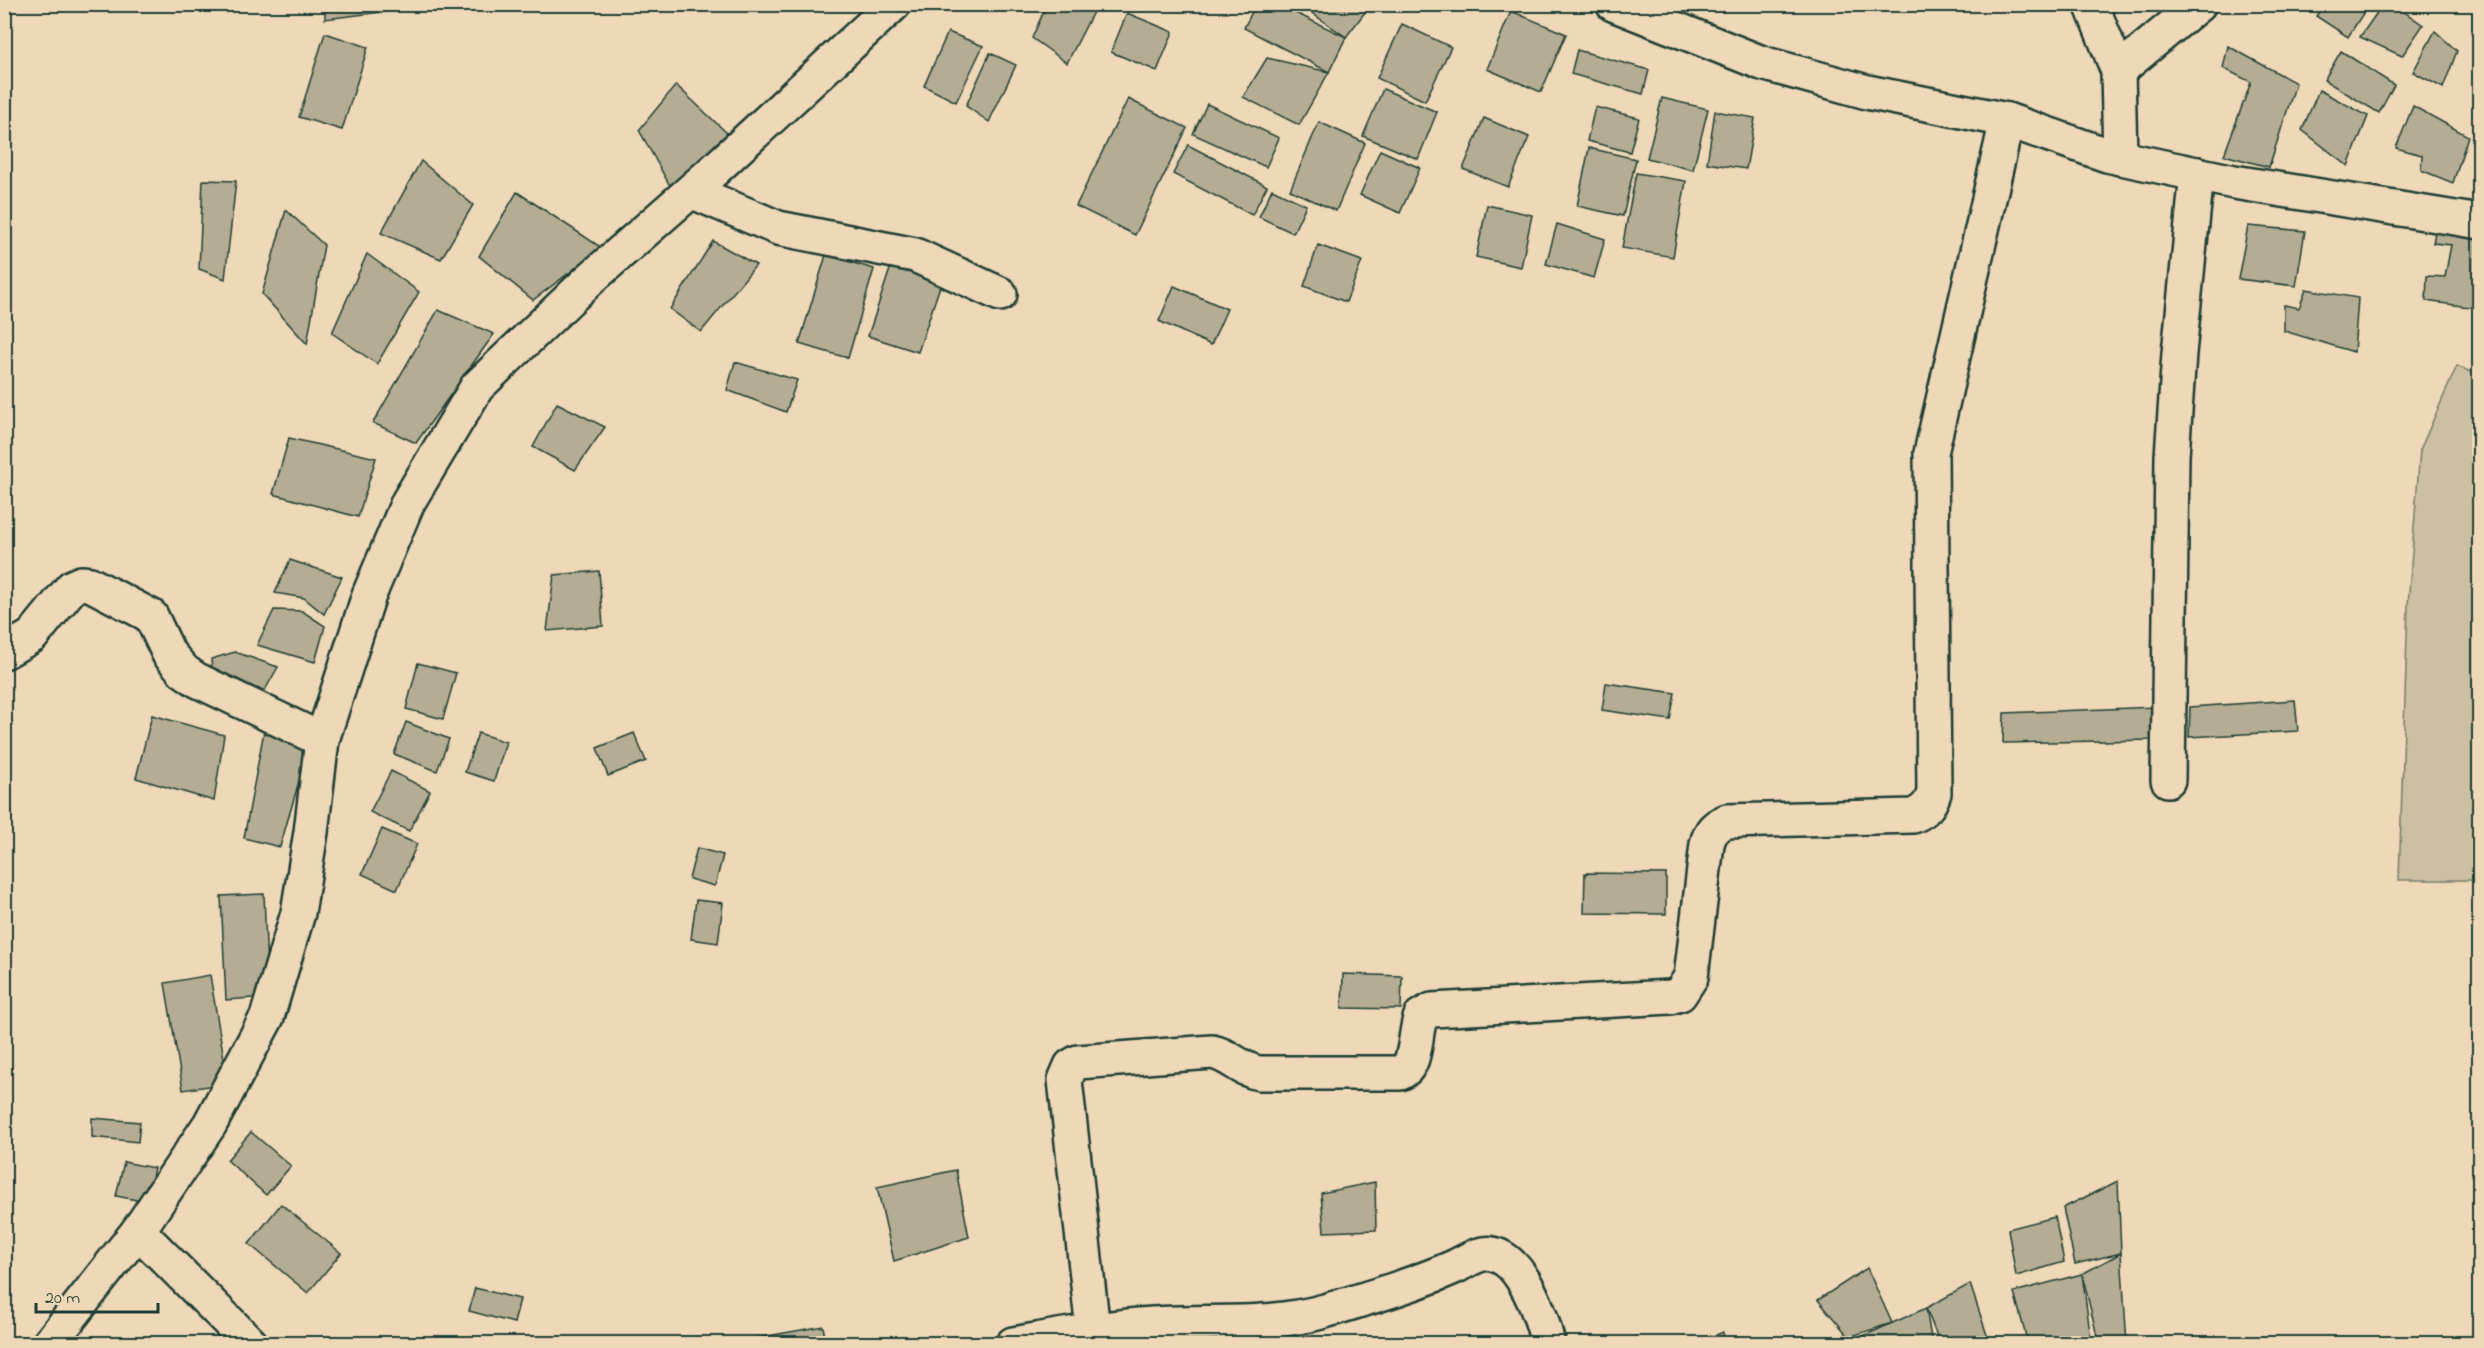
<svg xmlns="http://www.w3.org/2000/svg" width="2484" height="1348" viewBox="0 0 2484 1348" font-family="'Indie Flower',sans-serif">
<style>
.green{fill:#ccbfa2;stroke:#767e6b;stroke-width:1.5}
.building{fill:#b4ad93;stroke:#1f3d34;stroke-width:1.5}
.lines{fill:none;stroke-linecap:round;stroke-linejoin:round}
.minor-casing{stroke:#1f3d34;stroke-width:38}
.minor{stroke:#eed8b7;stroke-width:33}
</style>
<rect width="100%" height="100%" fill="#eed8b7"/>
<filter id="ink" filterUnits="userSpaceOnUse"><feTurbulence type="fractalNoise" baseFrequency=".0167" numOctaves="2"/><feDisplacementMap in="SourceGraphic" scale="12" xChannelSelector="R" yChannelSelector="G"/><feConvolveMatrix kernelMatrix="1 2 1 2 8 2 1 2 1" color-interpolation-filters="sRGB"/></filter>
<g filter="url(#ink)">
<!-- green -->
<polygon class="green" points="2457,366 2480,376 2479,880 2399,880 2408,605 2420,450"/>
<!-- building -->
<g class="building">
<polygon points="325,4 439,4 439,5 325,19"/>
<polygon points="1047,4 1079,4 1093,12 1067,63 1032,38"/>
<polygon points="1118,4 1138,4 1135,10"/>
<polygon points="1256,4 1277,4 1346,37 1329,72 1244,28"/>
<polygon points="1299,4 1364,4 1369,7 1346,37"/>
<polygon points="2324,4 2369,4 2348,37 2316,16"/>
<polygon points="2383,4 2393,4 2423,25 2402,56 2360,37"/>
<polygon points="1511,11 1566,34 1541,92 1487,69"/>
<polygon points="1127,13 1173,32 1157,71 1111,52"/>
<polygon points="2480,20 2480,33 2474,28"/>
<polygon points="1402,24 1451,47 1425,101 1377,78"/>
<polygon points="2435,31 2457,51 2443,88 2413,72"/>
<polygon points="948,32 983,46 956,102 924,86"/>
<polygon points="325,33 368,47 342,130 299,117"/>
<polygon points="2228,46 2296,83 2269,167 2224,155 2251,82 2223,68"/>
<polygon points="1577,50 1649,70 1643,94 1571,74"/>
<polygon points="2341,51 2394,85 2379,113 2324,80"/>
<polygon points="990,53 1016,65 989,122 966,106"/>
<polygon points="1267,58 1329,72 1299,125 1243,97"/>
<polygon points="676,85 728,134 674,193 639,130"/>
<polygon points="1383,89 1437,112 1418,159 1363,136"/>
<polygon points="2319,90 2368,116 2348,166 2302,130"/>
<polygon points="1662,98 1708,109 1693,170 1647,158"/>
<polygon points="1128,99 1187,128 1135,235 1076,206"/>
<polygon points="1207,104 1279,138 1266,167 1193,134"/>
<polygon points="2413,106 2468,136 2453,183 2421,170 2422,155 2396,148"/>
<polygon points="1595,107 1639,118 1630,152 1587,141"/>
<polygon points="1715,111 1755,118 1746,169 1707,163"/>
<polygon points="1484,118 1529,137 1508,187 1463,169"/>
<polygon points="1319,122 1365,143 1336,211 1290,190"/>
<polygon points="1188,145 1267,186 1252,215 1173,174"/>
<polygon points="1589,148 1636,159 1623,216 1577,206"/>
<polygon points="1380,150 1420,168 1400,213 1360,195"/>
<polygon points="421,161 473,205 441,259 381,233"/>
<polygon points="1636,173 1686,181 1673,257 1622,248"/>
<polygon points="203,180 236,181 225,279 199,269"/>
<polygon points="1272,189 1306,205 1293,233 1259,217"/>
<polygon points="517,192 602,248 533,300 479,256"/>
<polygon points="1487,205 1532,215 1521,267 1476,257"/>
<polygon points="286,210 324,245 307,344 262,294"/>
<polygon points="1557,224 1605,239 1594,278 1546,264"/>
<polygon points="2248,226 2305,231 2296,286 2238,279"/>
<polygon points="2436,227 2480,232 2476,308 2426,301 2427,276 2445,277 2451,245 2433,243"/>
<polygon points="713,241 756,265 701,332 670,309"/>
<polygon points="1318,245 1362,261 1346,302 1304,286"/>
<polygon points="367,254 419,292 377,364 332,333"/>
<polygon points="826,255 874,269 848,358 799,344"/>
<polygon points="893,260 943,277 918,352 868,336"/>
<polygon points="1174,286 1227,309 1211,345 1159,321"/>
<polygon points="2306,289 2358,298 2354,352 2284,331 2284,305 2299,308"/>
<polygon points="438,310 494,334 416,443 373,423"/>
<polygon points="735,362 797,380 786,412 727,390"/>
<polygon points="557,403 605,427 575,470 533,447"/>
<polygon points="289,438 376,458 358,517 273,494"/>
<polygon points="290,560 342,577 324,614 304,598 275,593"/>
<polygon points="599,571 603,626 547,631 554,575"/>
<polygon points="274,610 302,611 325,626 315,662 257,645"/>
<polygon points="235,652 278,667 265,690 213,679 211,659"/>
<polygon points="418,663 456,673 443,719 406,709"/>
<polygon points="1606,683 1675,693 1670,720 1602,710"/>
<polygon points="2295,700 2298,731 2189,737 2190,707"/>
<polygon points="2156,707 2152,740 2003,743 2004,713"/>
<polygon points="152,715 224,735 214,801 136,778"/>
<polygon points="406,722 449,739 437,771 394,754"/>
<polygon points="264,731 308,750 280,847 244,838"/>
<polygon points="478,733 506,742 494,781 465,772"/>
<polygon points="634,733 646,761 608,776 597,748"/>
<polygon points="391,771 430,791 409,831 370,812"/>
<polygon points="382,829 417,844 397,890 362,874"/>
<polygon points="697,848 723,855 715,886 689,879"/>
<polygon points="1585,873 1666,874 1666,914 1584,913"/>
<polygon points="264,894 268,997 226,1000 221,896"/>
<polygon points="696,900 723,903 718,943 691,939"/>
<polygon points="1343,974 1402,976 1401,1009 1342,1008"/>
<polygon points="210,975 228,1083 183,1090 165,983"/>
<polygon points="92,1118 140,1122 138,1142 92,1137"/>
<polygon points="251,1132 291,1166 266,1195 227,1160"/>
<polygon points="124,1162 154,1168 147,1202 116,1196"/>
<polygon points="956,1170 969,1237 894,1261 877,1187"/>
<polygon points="2118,1181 2121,1253 2075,1264 2063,1208"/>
<polygon points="1375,1182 1376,1230 1324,1232 1321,1193"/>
<polygon points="281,1204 341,1253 308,1293 249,1244"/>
<polygon points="2055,1217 2064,1262 2016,1276 2008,1229"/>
<polygon points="2121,1253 2127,1344 2099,1344 2082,1274"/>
<polygon points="1867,1268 1892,1323 1849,1337 1818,1300"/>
<polygon points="2082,1274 2091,1340 2084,1344 2028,1344 2014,1292"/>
<polygon points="1970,1284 1990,1344 1940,1344 1926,1308"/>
<polygon points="475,1288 520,1299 514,1323 469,1311"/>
<polygon points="1926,1308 1932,1344 1864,1344 1861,1337"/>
<polygon points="823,1326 826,1344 757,1344 757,1338"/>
<polygon points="1723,1332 1725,1344 1695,1344"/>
</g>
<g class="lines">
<defs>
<g id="minor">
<polyline points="1613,4 1762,63 1867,92 2007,120 2107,155 2234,182 2480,222"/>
<polyline points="2091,4 2118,71 2120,158"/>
<polyline points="2118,71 2199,4"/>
<polyline points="691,191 778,228 915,255 1000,294"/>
<polyline points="4,652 32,636 72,587 81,583 90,584 151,616 169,654 184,671 197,680 322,740"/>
<polyline points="2168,780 2172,456 2179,353 2197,174"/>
<polyline points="138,1231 251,1344"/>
<path d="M1093,1330L1065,1080L1071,1066L1078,1062L1212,1052C1230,1055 1240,1070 1259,1073H1400C1418,1066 1414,1032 1421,1016L1432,1010L1670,997L1680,994L1691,977L1707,844C1710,831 1715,826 1727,821L1913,816C1925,811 1930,805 1934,793L1931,453L2007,120"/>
<polyline points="49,1344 138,1231 210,1124 267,1017 298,913 311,832 322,740 369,595 408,502 477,387 588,281 710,174 894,4"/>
<path d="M1013,1344C1059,1336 1105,1327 1153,1324C1210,1320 1268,1327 1325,1311C1368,1298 1413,1285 1454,1267C1465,1262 1480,1251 1492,1254C1523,1260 1542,1317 1548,1344"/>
</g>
</defs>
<!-- minor casing -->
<use href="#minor" class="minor-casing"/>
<!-- minor -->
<use href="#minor" class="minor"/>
</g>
</g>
<!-- margin -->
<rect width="2484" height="1348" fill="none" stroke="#eed8b7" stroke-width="24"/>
<rect x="12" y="12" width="2460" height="1324" fill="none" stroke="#1f3d34" stroke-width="2" filter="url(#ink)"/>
<!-- scale -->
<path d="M36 1303v9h122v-9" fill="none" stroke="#1f3d34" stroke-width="3"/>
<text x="45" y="1303" font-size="18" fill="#1f3d34" stroke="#eed8b7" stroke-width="4.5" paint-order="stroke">20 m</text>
</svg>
